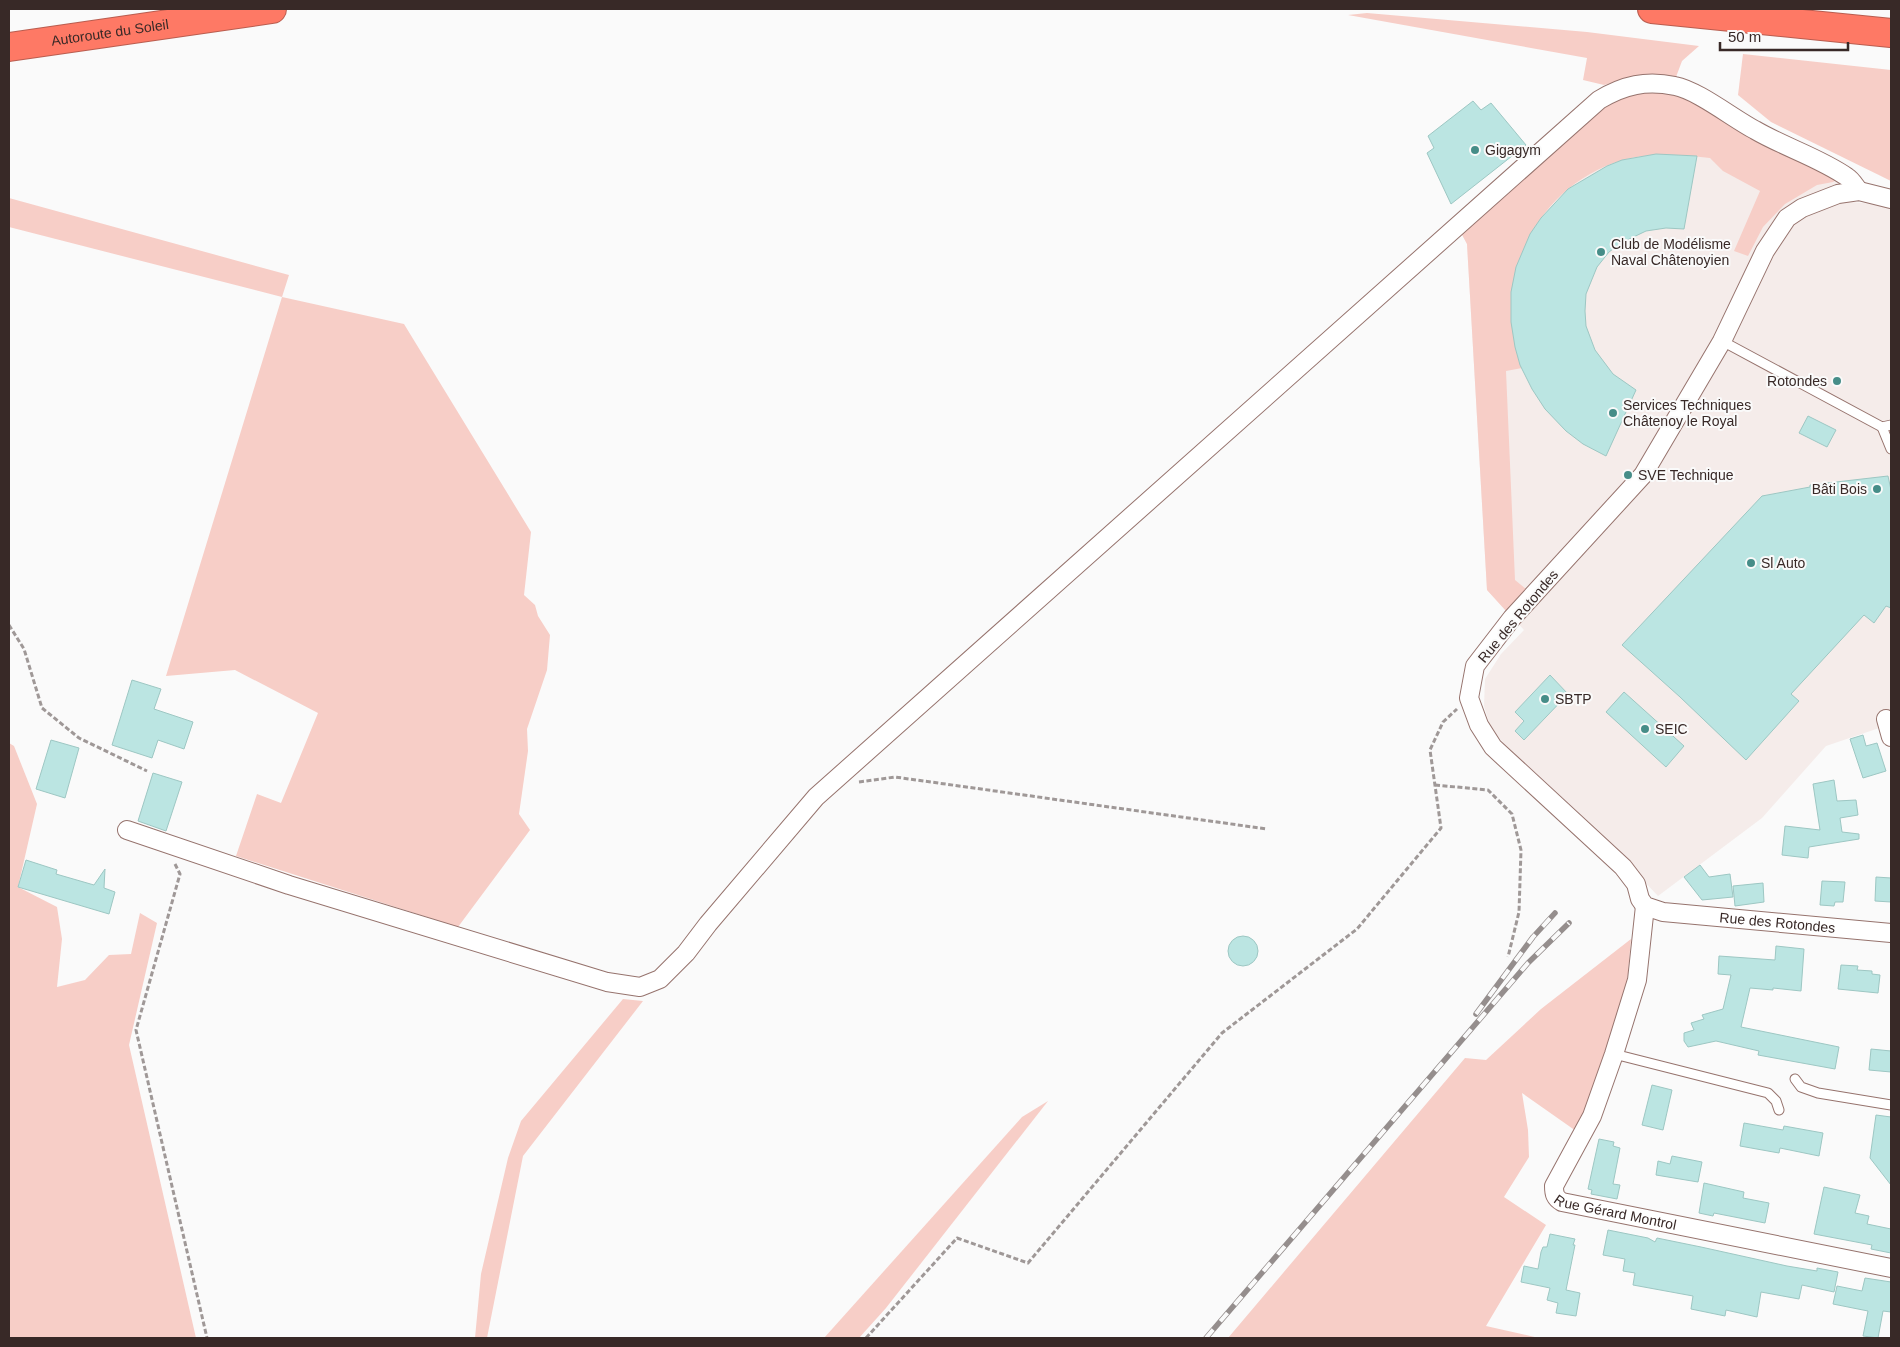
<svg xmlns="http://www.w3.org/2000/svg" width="1900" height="1347" viewBox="0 0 1900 1347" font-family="Helvetica,sans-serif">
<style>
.built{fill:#f5ecea}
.green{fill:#f7cec7}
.building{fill:#bbe5e2;stroke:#9dc7c3}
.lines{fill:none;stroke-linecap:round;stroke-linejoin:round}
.lane-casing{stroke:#96736d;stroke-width:11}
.street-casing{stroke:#96736d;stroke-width:20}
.highway-casing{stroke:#b95d4f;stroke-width:30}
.path{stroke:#9f9897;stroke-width:3;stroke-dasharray:5 2.5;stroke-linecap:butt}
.lane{stroke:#fff;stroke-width:9}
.street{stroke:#fff;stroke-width:18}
.highway{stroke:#fe7965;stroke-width:28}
.rail-casing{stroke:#958e8d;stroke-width:5.5}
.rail{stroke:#fafafa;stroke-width:4;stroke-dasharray:11;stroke-linecap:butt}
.poi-dot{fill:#468d88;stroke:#fafafa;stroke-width:2}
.labels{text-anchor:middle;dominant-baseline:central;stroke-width:4;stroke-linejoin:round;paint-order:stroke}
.street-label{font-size:14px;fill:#382927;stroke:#fafafa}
.poi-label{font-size:14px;fill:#382927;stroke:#fafafa;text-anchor:start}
</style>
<rect width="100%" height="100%" fill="#fafafa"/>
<!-- built -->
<polygon class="built" points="1592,111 1839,178 1852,202 1875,204 1891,209 1891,724 1826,746 1762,818 1658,896 1578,812 1504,744 1490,726 1484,706 1485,679 1501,654 1524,630 1487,590 1467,244 1460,231"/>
<!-- green -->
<g class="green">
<polygon points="1367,13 1587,32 1699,46 1682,61 1676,77 1625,79 1604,85 1583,80 1587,58 1348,15"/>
<polygon points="1743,54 1891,70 1891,181 1771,122 1738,95"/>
<path d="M1637,90L1674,92L1839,178L1833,182L1817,185L1785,204L1763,227L1748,256L1734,251L1760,191L1723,171L1710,158C1680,155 1652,152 1623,160C1534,186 1490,283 1522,368L1506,371L1515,580L1526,589L1506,611L1487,590L1467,244L1460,231L1592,111Z"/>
<polygon points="9,198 289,275 282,297 404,324 531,532 524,595 535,605 538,616 550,635 547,670 527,729 528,751 519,814 530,830 458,927 236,856 257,794 281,803 318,713 235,670 166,676 282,297 9,227"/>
<polygon points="9,743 14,746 37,804 18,887 57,907 62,939 57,987 85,980 109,955 131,954 140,913 157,923 129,1045 196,1338 9,1338"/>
<polygon points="1631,939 1626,996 1598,1078 1576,1131 1522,1093 1528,1130 1529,1157 1504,1197 1546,1225 1486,1326 1539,1338 1228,1338 1465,1058 1486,1060 1541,1009"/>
<polygon points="623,999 643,1001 523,1156 487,1338 475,1338 481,1274 508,1158 521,1121"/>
<polygon points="1048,1101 886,1308 859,1338 824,1338 1022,1117"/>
</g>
<!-- building -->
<g class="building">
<polygon points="1473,101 1481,110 1491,103 1526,145 1451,204 1427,153 1434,148 1428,136"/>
<polygon points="1656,154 1697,156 1684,229 1666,228 1646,231 1621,243 1609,252 1597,267 1586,294 1585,311 1586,326 1595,350 1613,374 1636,390 1606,456 1583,444 1566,431 1545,409 1532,389 1520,365 1515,347 1511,322 1511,292 1516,267 1530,234 1541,218 1568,189 1607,166 1622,160"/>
<polygon points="1808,416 1836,430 1827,447 1799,433"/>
<polygon points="1888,476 1891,490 1891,608 1886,606 1874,623 1864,615 1791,694 1799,701 1746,760 1680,697 1622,645 1762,496 1810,487 1810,485"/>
<polygon points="1550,675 1568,694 1524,740 1515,731 1524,721 1515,712"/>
<polygon points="132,680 161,689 154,709 193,722 184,749 158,740 152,758 112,745"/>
<polygon points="1624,692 1684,746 1666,767 1606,712"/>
<polygon points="1863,735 1866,746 1877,743 1886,771 1863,778 1850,739"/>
<polygon points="51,740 79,748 65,798 36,789"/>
<polygon points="153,773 182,782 166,831 138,821"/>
<polygon points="1834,780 1837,801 1856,800 1858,815 1840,818 1842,832 1859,834 1859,839 1809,847 1808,858 1782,855 1785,826 1820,830 1813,784"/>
<polygon points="26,860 57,870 56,874 94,885 105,869 104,888 115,892 109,914 18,887"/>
<polygon points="1700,865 1709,877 1730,874 1733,897 1702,900 1684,877"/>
<polygon points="1876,877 1891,878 1891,902 1875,901"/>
<polygon points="1822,881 1845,882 1843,902 1835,902 1834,906 1820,905"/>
<polygon points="1763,883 1764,902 1735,906 1733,886"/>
<circle cx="1243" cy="951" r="15"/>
<polygon points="1776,946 1804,949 1801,991 1773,988 1773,990 1750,988 1741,1027 1839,1047 1835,1069 1758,1055 1759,1051 1716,1041 1688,1047 1684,1041 1684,1033 1694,1030 1691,1023 1704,1019 1702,1015 1723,1009 1731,975 1718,974 1719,956 1775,960"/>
<polygon points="1841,965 1858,966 1857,970 1872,971 1872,974 1880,975 1878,993 1838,989"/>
<polygon points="1871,1049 1891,1051 1891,1072 1869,1070"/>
<polygon points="1652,1085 1672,1090 1663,1130 1642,1125"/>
<polygon points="1876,1115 1891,1117 1891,1185 1870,1158"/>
<polygon points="1744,1123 1783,1130 1784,1126 1823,1133 1819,1156 1780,1148 1779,1153 1740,1146"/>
<polygon points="1599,1139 1614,1142 1613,1146 1620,1148 1613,1184 1620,1185 1617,1199 1591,1194 1592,1190 1588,1189"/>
<polygon points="1672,1156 1702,1162 1698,1182 1656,1175 1658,1161 1670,1164"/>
<polygon points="1704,1183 1744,1192 1743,1198 1769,1203 1765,1223 1714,1213 1713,1216 1699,1213"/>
<polygon points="1824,1187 1860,1195 1855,1213 1869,1216 1867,1224 1891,1229 1891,1253 1871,1249 1872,1245 1814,1234"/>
<polygon points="1608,1230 1648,1238 1655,1242 1657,1238 1701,1247 1787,1266 1817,1271 1817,1268 1838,1272 1834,1292 1802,1285 1799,1299 1761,1292 1757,1317 1726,1310 1725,1316 1691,1309 1693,1296 1633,1285 1635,1273 1623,1271 1625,1259 1603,1255"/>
<polygon points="1550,1234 1575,1239 1573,1245 1575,1245 1566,1290 1580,1293 1576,1316 1556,1313 1558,1303 1547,1300 1550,1288 1521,1282 1524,1266 1538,1269 1541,1252 1543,1247 1547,1247"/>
<polygon points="1865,1278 1891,1282 1891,1312 1883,1311 1878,1338 1863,1336 1868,1311 1833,1304 1837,1286 1862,1291"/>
</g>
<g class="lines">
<defs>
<g id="lane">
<polyline points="1722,341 1882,427 1891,425"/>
<polyline points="1882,427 1891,449"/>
<polyline points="1614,1054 1768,1093 1776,1101 1779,1110"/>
<polyline points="1795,1079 1801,1087 1818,1093 1891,1105"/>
</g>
<g id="street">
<path id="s1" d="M1891,199L1859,191L1838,194L1802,208L1787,218L1765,251L1722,341L1643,475L1512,618L1475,666L1469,698L1479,725L1493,747L1623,867L1636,884L1640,899L1645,906L1663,912L1891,933"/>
<polyline points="1886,719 1891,737"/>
<path d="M127,830L289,885L607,982L640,987L660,979L686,953L708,924L816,797L1599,100C1624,85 1646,80 1675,86C1697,90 1734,119 1755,130C1784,147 1820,158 1847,177C1852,180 1855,186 1859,191"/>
<path id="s2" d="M1645,906L1637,980L1614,1054L1592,1116L1554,1186C1554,1194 1555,1198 1562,1202L1891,1268"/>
</g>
<g id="highway">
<polyline points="1652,9 1891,33"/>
<path id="s3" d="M9,47L272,9"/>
</g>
</defs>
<!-- lane casing -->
<use href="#lane" class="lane-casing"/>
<!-- street casing -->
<use href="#street" class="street-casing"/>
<!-- highway casing -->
<use href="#highway" class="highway-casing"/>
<!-- path -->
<g class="path">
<polyline points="9,625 24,649 42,708 79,738 147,771"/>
<polyline points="859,782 895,777 1267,829"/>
<polyline points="1435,785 1488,790 1512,814 1521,850 1519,912 1508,957"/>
<polyline points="175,864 180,874 136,1030 207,1338"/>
<polyline points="866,1338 957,1238 1028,1263 1222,1033 1357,929 1441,828 1430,750 1443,722 1457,709"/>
</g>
<!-- lane -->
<use href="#lane" class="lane"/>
<!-- street -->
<use href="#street" class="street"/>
<!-- highway -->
<use href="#highway" class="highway"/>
<defs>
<g id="rail">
<polyline points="1476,1014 1533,937 1555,913"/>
<polyline points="1206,1338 1528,963 1569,923"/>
</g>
</defs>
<!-- rail casing -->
<use href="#rail" class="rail-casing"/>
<!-- rail -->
<use href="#rail" class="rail"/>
</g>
<!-- markers -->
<g class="poi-dot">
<circle cx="1475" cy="150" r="5"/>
<circle cx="1601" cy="252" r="5"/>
<circle cx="1837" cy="381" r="5"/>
<circle cx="1613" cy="413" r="5"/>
<circle cx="1628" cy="475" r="5"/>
<circle cx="1877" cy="489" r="5"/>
<circle cx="1751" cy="563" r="5"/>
<circle cx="1545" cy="699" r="5"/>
<circle cx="1645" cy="729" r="5"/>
</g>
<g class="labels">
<!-- street labels -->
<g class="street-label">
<text stroke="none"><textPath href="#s3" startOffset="102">Autoroute du Soleil</textPath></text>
<text transform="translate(1518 616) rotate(-50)">Rue des Rotondes</text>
<text stroke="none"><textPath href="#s1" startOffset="1104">Rue des Rotondes</textPath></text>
<text stroke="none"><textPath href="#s2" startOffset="371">Rue Gérard Montrol</textPath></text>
</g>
<!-- poi labels -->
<g class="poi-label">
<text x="1485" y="150">Gigagym</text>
<text x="1611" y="244">Club de Modélisme<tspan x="1611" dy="16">Naval Châtenoyien</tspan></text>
<text x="1827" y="381" text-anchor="end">Rotondes</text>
<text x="1623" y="405">Services Techniques<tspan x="1623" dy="16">Châtenoy le Royal</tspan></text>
<text x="1638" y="475">SVE Technique</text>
<text x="1867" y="489" text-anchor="end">Bâti Bois</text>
<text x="1761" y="563">Sl Auto</text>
<text x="1555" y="699">SBTP</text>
<text x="1655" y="729">SEIC</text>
</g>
</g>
<!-- border -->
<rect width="1900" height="1347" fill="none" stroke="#382927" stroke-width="20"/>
<!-- scale -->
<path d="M1720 42v8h128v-8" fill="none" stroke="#382927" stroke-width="2.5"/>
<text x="1728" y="42" font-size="15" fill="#382927" stroke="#fafafa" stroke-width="4" paint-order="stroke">50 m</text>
</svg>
